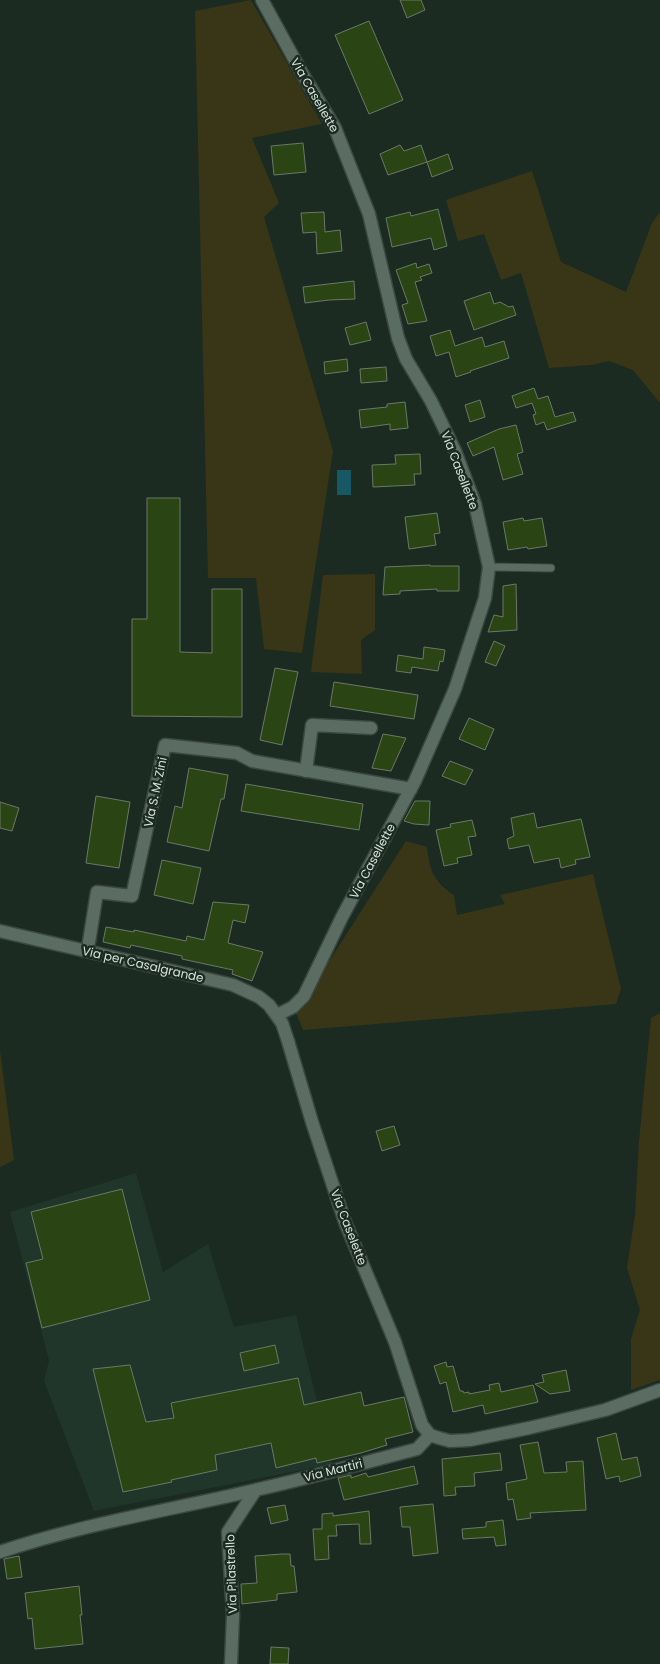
<svg xmlns="http://www.w3.org/2000/svg" width="660" height="1664" viewBox="0 0 660 1664" font-family="Poppins,sans-serif">
<style>
.built{fill:#20362b}
.green{fill:#383616}
.water{fill:#175865}
.building{fill:#2a4513;stroke:#6d7767}
.lines{fill:none;stroke-linecap:round;stroke-linejoin:round}
.lane-casing{stroke:#3b4842;stroke-width:9}
.street-casing{stroke:#3b4842;stroke-width:15}
.secondary-casing{stroke:#3b4842;stroke-width:15}
.lane{stroke:#5b6d63;stroke-width:7}
.street{stroke:#5b6d63;stroke-width:12}
.secondary{stroke:#5b6d63;stroke-width:12}
.labels{text-anchor:middle;dominant-baseline:central;stroke-width:5;stroke-linejoin:round;paint-order:stroke}
.street-label{font-size:12px;fill:#d6e0da;stroke:#1b2b22}
</style>
<rect width="100%" height="100%" fill="#1b2b22"/>
<!-- built -->
<polygon class="built" points="136,1173 163,1272 208,1244 234,1327 296,1315 332,1464 94,1511 44,1381 49,1360 10,1212"/>
<!-- green -->
<g class="green">
<polygon points="251,0 322,124 252,138 279,203 264,217 333,451 302,653 264,649 256,578 208,578 195,11"/>
<polygon points="532,171 561,262 626,292 652,223 660,212 660,403 633,370 609,361 591,365 549,368 521,273 501,280 484,234 458,241 446,200"/>
<polygon points="375,574 375,630 361,640 362,674 311,672 323,575"/>
<path d="M406,841L427,847C430,871 433,881 454,895L457,915L505,904L500,895L593,874L621,989L616,1004L303,1030L296,1013Z"/>
<polygon points="660,1013 660,1380 631,1390 631,1339 640,1310 627,1268 635,1215 639,1141 651,1018"/>
<polygon points="0,1050 14,1160 0,1167"/>
</g>
<!-- water -->
<rect class="water" x="337" y="470" width="14" height="25"/>
<!-- building -->
<g class="building">
<polygon points="400,0 421,0 425,10 407,18"/>
<polygon points="369,21 403,100 369,114 335,35"/>
<polygon points="303,143 306,172 274,175 271,146"/>
<polygon points="400,145 404,151 421,145 427,162 388,175 380,154"/>
<polygon points="448,154 453,169 432,177 427,162"/>
<polygon points="438,209 447,246 434,250 431,238 392,247 386,218 410,212 411,216"/>
<polygon points="324,212 325,232 340,230 342,251 317,254 316,232 303,233 301,213"/>
<polygon points="416,263 417,268 429,264 432,273 420,277 422,280 415,282 427,321 408,324 402,305 408,303 396,270"/>
<polygon points="354,281 355,299 329,300 305,303 303,287"/>
<polygon points="490,292 494,304 500,302 509,307 513,306 516,315 474,330 464,301"/>
<polygon points="366,322 371,340 350,345 345,328"/>
<polygon points="450,330 455,346 482,337 485,347 504,341 509,358 470,371 471,372 456,377 449,352 436,356 430,336"/>
<polygon points="347,359 348,371 325,374 324,362"/>
<polygon points="386,367 387,381 361,383 360,369"/>
<polygon points="534,388 538,399 548,396 555,417 573,412 576,421 547,430 544,422 536,425 533,415 536,414 532,403 516,408 512,396"/>
<polygon points="480,400 485,417 470,422 465,405"/>
<polygon points="405,402 408,428 390,430 390,424 361,428 359,410 387,407 387,404"/>
<polygon points="516,425 523,452 517,454 523,474 503,480 494,447 473,456 467,443 499,429"/>
<polygon points="420,454 421,474 414,474 415,485 373,487 372,465 396,464 395,455"/>
<polygon points="147,498 180,498 180,652 212,653 212,589 242,589 242,717 132,716 132,619 147,619"/>
<polygon points="437,513 440,533 434,534 436,545 409,549 405,517"/>
<polygon points="523,518 524,521 542,518 547,546 528,549 527,547 508,550 503,522"/>
<polygon points="430,565 430,566 459,566 459,591 437,591 437,589 400,591 400,594 383,595 385,567"/>
<polygon points="516,584 517,630 488,632 494,615 503,617 503,586"/>
<polygon points="494,641 505,646 496,666 485,662"/>
<polygon points="424,647 445,650 443,662 440,661 438,671 412,667 411,673 396,671 398,655 423,659"/>
<polygon points="275,668 298,672 282,745 260,740"/>
<polygon points="334,682 418,695 414,719 330,706"/>
<polygon points="469,718 494,729 485,750 459,739"/>
<polygon points="383,734 406,738 391,771 372,768"/>
<polygon points="450,761 473,770 465,785 442,776"/>
<polygon points="189,768 228,775 224,799 221,799 209,851 167,842 175,806 182,808"/>
<polygon points="246,784 363,804 359,830 241,811"/>
<polygon points="96,796 130,802 119,868 86,863"/>
<polygon points="415,801 430,801 429,825 414,824 404,821"/>
<polygon points="0,802 19,808 12,831 0,828"/>
<polygon points="534,813 537,828 581,819 590,857 575,860 576,864 561,868 559,858 534,863 529,845 509,849 507,839 514,836 511,818"/>
<polygon points="472,820 476,836 468,837 472,855 457,858 458,863 444,866 436,830 451,827 450,824"/>
<polygon points="162,860 201,868 193,904 154,895"/>
<polygon points="213,902 249,905 245,923 233,920 228,943 263,952 252,981 232,974 233,970 182,959 182,956 131,945 130,948 103,942 106,927 134,932 134,930 186,941 187,936 204,940"/>
<polygon points="394,1126 400,1145 382,1151 376,1131"/>
<polygon points="122,1189 150,1300 42,1328 26,1263 43,1259 31,1212"/>
<polygon points="275,1345 279,1363 244,1371 240,1353"/>
<polygon points="446,1362 447,1367 453,1366 460,1391 463,1391 464,1393 469,1392 469,1394 490,1390 489,1385 499,1383 501,1392 533,1385 538,1402 485,1414 483,1405 453,1412 446,1382 440,1384 434,1366"/>
<polygon points="130,1365 146,1422 174,1418 171,1403 298,1378 304,1405 361,1392 364,1406 404,1397 413,1432 385,1439 387,1445 361,1453 317,1463 316,1458 276,1468 271,1443 215,1455 217,1470 171,1480 172,1482 123,1492 93,1369"/>
<polygon points="566,1370 570,1391 550,1394 535,1384 544,1382 542,1375"/>
<polygon points="616,1433 622,1460 637,1457 641,1476 620,1482 619,1476 606,1479 597,1438"/>
<polygon points="538,1442 544,1473 567,1472 566,1462 583,1461 586,1510 530,1513 531,1518 517,1520 513,1499 508,1500 506,1483 527,1479 520,1445"/>
<polygon points="500,1453 502,1470 474,1473 475,1486 455,1487 456,1495 444,1496 442,1459"/>
<polygon points="414,1466 418,1484 344,1500 338,1478 351,1475 351,1478 366,1473 368,1477"/>
<polygon points="433,1504 438,1553 413,1556 410,1527 402,1527 400,1507"/>
<polygon points="285,1505 288,1520 271,1524 267,1508"/>
<polygon points="369,1511 371,1544 360,1544 359,1524 336,1525 337,1536 328,1536 329,1559 315,1560 313,1529 322,1529 322,1514 333,1513 333,1516"/>
<polygon points="503,1520 506,1545 496,1546 494,1537 463,1539 462,1529 486,1527 486,1522"/>
<polygon points="282,1554 290,1554 291,1566 294,1566 297,1592 277,1594 277,1600 242,1604 241,1584 257,1583 255,1556"/>
<polygon points="19,1556 22,1577 7,1579 4,1559"/>
<polygon points="79,1586 82,1615 80,1615 83,1644 35,1649 32,1618 28,1619 25,1593"/>
<polygon points="271,1647 289,1648 288,1664 270,1664"/>
</g>
<g class="lines">
<defs>
<polyline id="lane" points="489,567 551,568"/>
<g id="street">
<polyline points="306,771 312,725 371,728"/>
<polyline points="89,942 97,892 132,896 165,745 237,753 252,761 411,789"/>
<path d="M0,1552C83,1524 170,1510 255,1490C309,1478 363,1463 417,1449L430,1435"/>
<polyline points="231,1664 233,1615 228,1532 255,1491"/>
</g>
<g id="secondary">
<polyline points="262,0 303,75 335,128 369,214 398,338 406,359 431,401 455,451 475,504 489,567 485,598 455,689 415,781 342,917 304,996 293,1007 277,1015"/>
<polyline points="0,931 233,985 259,997 269,1005 282,1023 288,1041 312,1122 345,1222 395,1342 422,1425 430,1435 439,1438 450,1441 470,1440 529,1428 605,1410 660,1390"/>
</g>
</defs>
<!-- lane casing -->
<use href="#lane" class="lane-casing"/>
<!-- street casing -->
<use href="#street" class="street-casing"/>
<!-- secondary casing -->
<use href="#secondary" class="secondary-casing"/>
<!-- lane -->
<use href="#lane" class="lane"/>
<!-- street -->
<use href="#street" class="street"/>
<!-- secondary -->
<use href="#secondary" class="secondary"/>
</g>
<g class="labels">
<!-- street labels -->
<g class="street-label">
<text transform="translate(315 95) rotate(60)">Via Casellette</text>
<text transform="translate(460 470) rotate(69)">Via Casellette</text>
<text transform="translate(155 792) rotate(-78)">Via S. M. Zini</text>
<text transform="translate(372 861) rotate(-62)">Via Casellette</text>
<text transform="translate(143 964) rotate(13)">Via per Casalgrande</text>
<text transform="translate(349 1227) rotate(69)">Via Caselette</text>
<text transform="translate(333 1470) rotate(-14)">Via Martiri</text>
<text transform="translate(231 1574) rotate(-92)">Via Pilastrello</text>
</g>
</g>
</svg>
